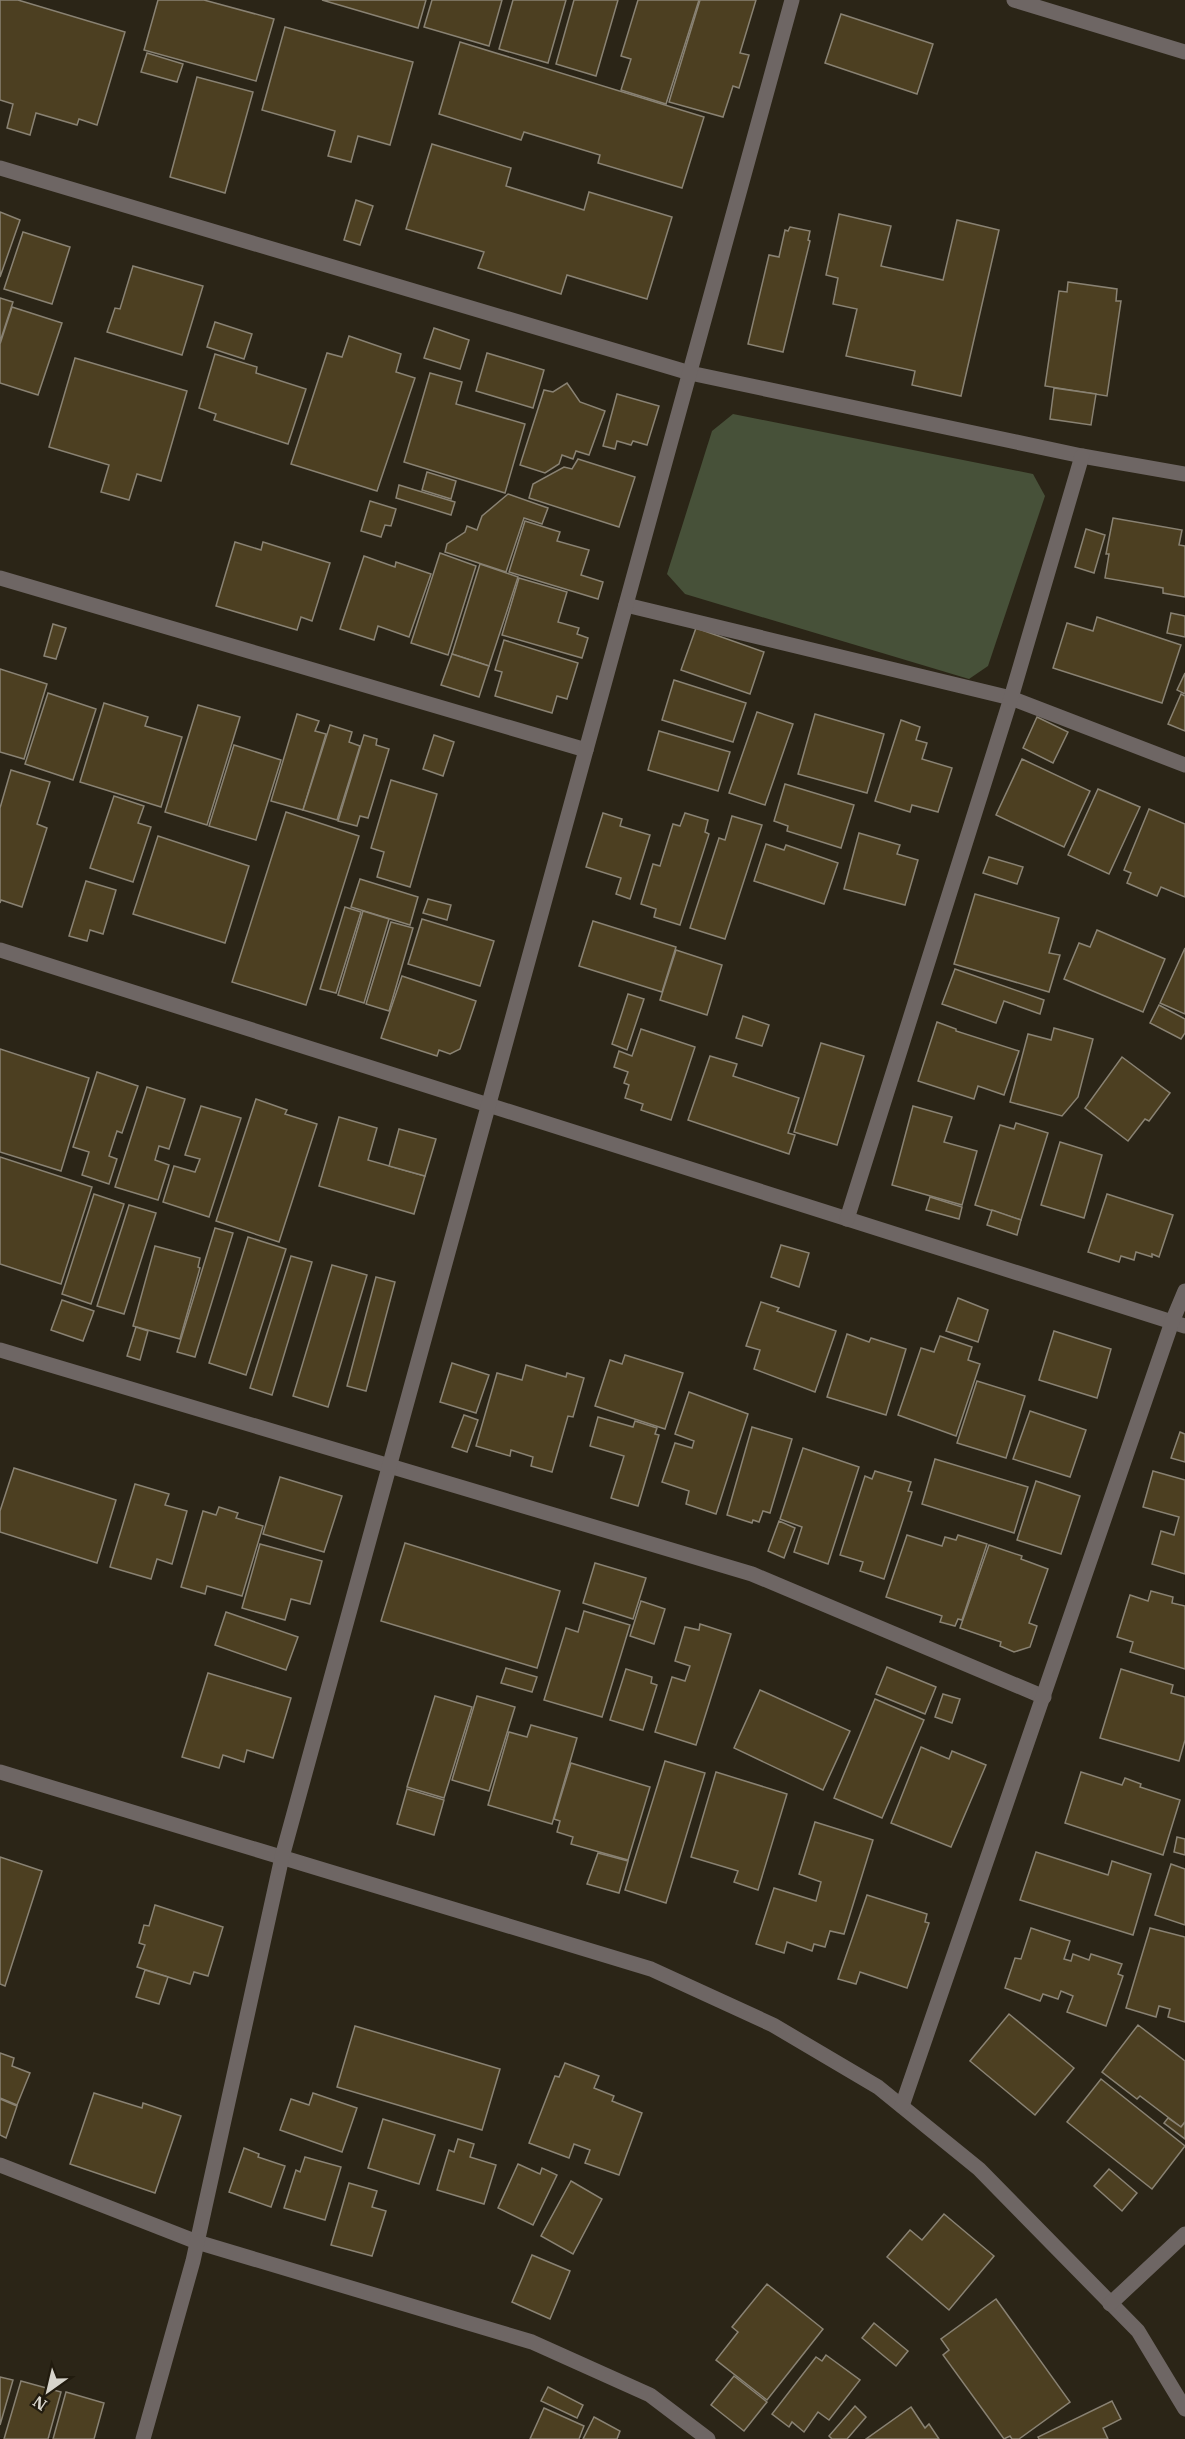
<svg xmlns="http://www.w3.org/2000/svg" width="1185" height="2439" viewBox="0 0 1185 2439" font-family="'IBM Plex Serif',serif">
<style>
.green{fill:#475139}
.building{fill:#4c3f21;stroke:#898273;stroke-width:1.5}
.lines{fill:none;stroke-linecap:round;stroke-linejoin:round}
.minor{stroke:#6e6664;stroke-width:15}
</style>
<rect width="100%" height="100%" fill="#2b2517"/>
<!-- green -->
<polygon class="green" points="733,414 1033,474 1045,496 988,666 969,679 685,594 667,574 712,431"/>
<!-- building -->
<g class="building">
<polygon points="0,0 18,0 125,32 97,125 79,119 77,125 36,113 30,135 7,128 13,104 0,100"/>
<polygon points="158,0 204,0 274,19 256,81 144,50"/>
<polygon points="322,0 426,0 418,28"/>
<polygon points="432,0 502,0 489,46 424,27"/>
<polygon points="513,0 566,0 548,63 499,49"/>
<polygon points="574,0 618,0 596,76 556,64"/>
<polygon points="638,0 699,0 666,104 621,90 631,59 621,56"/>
<polygon points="700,0 756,0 740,53 749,55 739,88 733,86 723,117 669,102"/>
<polygon points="841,14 933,44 917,94 825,63"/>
<polygon points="285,27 413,62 390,145 358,136 351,162 328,156 335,131 262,110"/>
<polygon points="460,42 704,117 682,188 598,163 600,155 524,132 521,140 439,114"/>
<polygon points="147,53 183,64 177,82 141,72"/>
<polygon points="197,77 253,92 225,193 170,177"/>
<polygon points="432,144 511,168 506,186 584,210 589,192 672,217 647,299 567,275 561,294 478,268 484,252 406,229"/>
<polygon points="356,200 373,206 360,245 344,240"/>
<polygon points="0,212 20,220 0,277"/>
<polygon points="839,214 891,226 881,266 943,280 957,220 999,230 961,396 912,385 915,371 846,356 857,309 833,304 838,278 826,275"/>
<polygon points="790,227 810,231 808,240 810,241 783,352 748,344 769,255 779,257 785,230 788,231"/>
<polygon points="23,232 70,247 52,304 4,289"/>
<polygon points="133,266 203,286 182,355 107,332 115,308 120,309"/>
<polygon points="1068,282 1117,289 1116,301 1121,301 1107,396 1045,386 1059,291 1067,292"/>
<polygon points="0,298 13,302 0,342"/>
<polygon points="12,307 62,323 38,395 0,383 0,344"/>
<polygon points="215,322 252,334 244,359 207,347"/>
<polygon points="434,328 469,340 460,369 424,358"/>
<polygon points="349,336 401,354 396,372 415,378 377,491 291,464 327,353 342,357"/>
<polygon points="487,353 544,370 533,408 476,391"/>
<polygon points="215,354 257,367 256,373 306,389 288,444 214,420 216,414 199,408"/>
<polygon points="75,358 187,391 161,481 137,474 129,500 101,492 109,465 49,447"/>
<polygon points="430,373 462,382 456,404 525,424 505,493 404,462"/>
<polygon points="567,383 580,402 605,411 589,455 576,451 573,459 562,455 559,464 545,473 520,465 544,390 553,392"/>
<polygon points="1054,388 1096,394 1091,425 1050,419"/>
<polygon points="617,394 659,406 647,445 633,441 631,445 617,441 615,449 603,446"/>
<polygon points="578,459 635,477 619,527 529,498 533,484 564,467 572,469"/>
<polygon points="427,472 456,481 451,499 422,490"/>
<polygon points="399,485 455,502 451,515 396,498"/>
<polygon points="508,494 548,508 542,524 524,518 506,572 445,552 447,544 465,532 467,526 477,530 482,516"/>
<polygon points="370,501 396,509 391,526 385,525 381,537 361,531"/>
<polygon points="1113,518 1182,530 1179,545 1185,546 1185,597 1163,593 1163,588 1105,578 1109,554 1106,554"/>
<polygon points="525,521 560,532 557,541 589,550 581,575 603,582 598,599 509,572"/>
<polygon points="1086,529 1105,535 1094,573 1075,567"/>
<polygon points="235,542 261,550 263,542 330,563 312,621 301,617 297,630 216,606"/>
<polygon points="440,553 476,566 448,655 411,643"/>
<polygon points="364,556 395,567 396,562 431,574 409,637 378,626 374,640 340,629"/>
<polygon points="480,564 518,577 489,666 452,654"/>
<polygon points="519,578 567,592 558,622 579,628 577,634 588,638 582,658 502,635"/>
<polygon points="1171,613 1185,616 1185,637 1167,633"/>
<polygon points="1097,617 1181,645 1162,703 1053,668 1067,623 1093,631"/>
<polygon points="53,624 66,628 56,659 44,656"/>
<polygon points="696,628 764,652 750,694 681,670"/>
<polygon points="504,640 578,663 567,699 557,696 552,713 495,696 502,672 495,670"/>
<polygon points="452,654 489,666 479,697 441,685"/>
<polygon points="0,669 47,684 24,759 0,752"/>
<polygon points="1185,673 1185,694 1177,690"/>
<polygon points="674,680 746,703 733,742 662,720"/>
<polygon points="48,693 96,709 73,780 25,764"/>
<polygon points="1181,694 1185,696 1185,731 1168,724"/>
<polygon points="104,703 148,717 145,726 182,737 161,807 80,782"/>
<polygon points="198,705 240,717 207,825 165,812"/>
<polygon points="757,712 793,724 765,805 729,793"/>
<polygon points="297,714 319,721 315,731 326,734 303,810 271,801"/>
<polygon points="815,714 884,734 867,793 798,774"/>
<polygon points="1037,717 1068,732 1053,763 1023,748"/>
<polygon points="901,720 920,727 916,740 927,743 922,759 952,768 938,812 912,805 910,812 875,801"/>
<polygon points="330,725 352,732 349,742 360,746 337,820 303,810"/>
<polygon points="659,731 730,752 718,791 648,770"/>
<polygon points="364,735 377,739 376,745 389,749 368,818 360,816 357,826 338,821"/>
<polygon points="434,735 454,742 443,776 423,769"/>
<polygon points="234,745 281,760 256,840 209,826"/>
<polygon points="1022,759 1090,791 1064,847 996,815"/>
<polygon points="11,770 50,782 37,824 47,828 22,907 1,900 0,903 0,808"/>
<polygon points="391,780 437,794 410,887 377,877 384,852 371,848"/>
<polygon points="785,784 854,805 841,848 787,831 788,826 774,821"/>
<polygon points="1098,789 1140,807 1109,874 1068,855"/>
<polygon points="114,796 144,806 138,823 151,827 133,882 90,868"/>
<polygon points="1149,809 1185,824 1185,897 1161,887 1157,896 1127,883 1131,873 1124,870"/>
<polygon points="286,812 359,836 306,1005 232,982"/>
<polygon points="603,813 622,819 620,826 650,835 630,899 616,894 621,878 586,867"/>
<polygon points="685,813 708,820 705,832 709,834 680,925 654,917 656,909 641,904 653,864 660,866 673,824 680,826"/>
<polygon points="732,816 762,825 725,939 690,928 719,838 725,840"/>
<polygon points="859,833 900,845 897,854 918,860 905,905 844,889"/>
<polygon points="158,836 249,866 225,943 133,914"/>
<polygon points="766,844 784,850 786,845 838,863 824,904 754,881"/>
<polygon points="989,857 1023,867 1017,884 983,873"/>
<polygon points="360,879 418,897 410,925 351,907"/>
<polygon points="86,881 116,890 103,934 90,930 87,941 69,936"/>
<polygon points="975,894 1059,918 1049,953 1060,955 1049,992 954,964"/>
<polygon points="428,899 451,905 447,920 423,913"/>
<polygon points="345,907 361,912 336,993 320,989"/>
<polygon points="363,911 389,919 364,1003 338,995"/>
<polygon points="422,919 494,941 480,986 408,964"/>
<polygon points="593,921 676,947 662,992 579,966"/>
<polygon points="391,922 413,928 389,1011 366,1004"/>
<polygon points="1097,930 1165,959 1143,1012 1064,979 1079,943 1090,947"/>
<polygon points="1185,948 1185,1014 1160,1003"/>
<polygon points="676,950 722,965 707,1015 660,1000"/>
<polygon points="955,969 1044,1000 1040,1014 1004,1001 996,1023 942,1004"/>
<polygon points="402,976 476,1001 460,1049 450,1054 439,1050 437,1056 381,1038"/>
<polygon points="628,994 644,999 627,1050 612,1044"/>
<polygon points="1159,1005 1185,1019 1185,1033 1181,1039 1150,1023"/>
<polygon points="743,1016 769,1025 762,1046 736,1038"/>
<polygon points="937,1022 956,1029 956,1031 1019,1051 1004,1095 978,1086 974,1099 918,1081"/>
<polygon points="1054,1028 1093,1039 1078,1097 1062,1116 1010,1102 1028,1034 1051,1040"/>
<polygon points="641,1029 695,1047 671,1120 641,1110 643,1104 625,1098 629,1085 624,1083 628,1072 614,1067 619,1051 632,1056"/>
<polygon points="821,1043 864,1056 837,1145 794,1132"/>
<polygon points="0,1049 89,1078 61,1171 0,1152"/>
<polygon points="710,1056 737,1064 733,1076 799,1098 788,1133 795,1135 789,1154 688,1120"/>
<polygon points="1122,1057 1170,1093 1149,1121 1145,1119 1128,1141 1085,1108"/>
<polygon points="97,1072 138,1086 122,1133 117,1131 109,1156 117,1159 109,1184 82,1175 89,1152 73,1147"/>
<polygon points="147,1087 185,1099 169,1149 159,1146 155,1160 169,1165 158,1200 115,1187"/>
<polygon points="256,1099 287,1110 285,1114 317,1124 279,1242 216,1221"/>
<polygon points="201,1106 241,1118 209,1217 163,1202 174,1166 195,1172 200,1159 185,1155"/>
<polygon points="913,1106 952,1117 944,1142 977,1151 962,1205 892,1185"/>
<polygon points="339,1117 377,1128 368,1160 425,1176 414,1214 319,1186"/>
<polygon points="1016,1123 1048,1133 1021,1220 975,1205 1000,1125 1014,1129"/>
<polygon points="399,1129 436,1139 425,1176 389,1166"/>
<polygon points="1060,1142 1102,1155 1084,1218 1041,1205"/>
<polygon points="0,1157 92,1187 61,1284 0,1264"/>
<polygon points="94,1194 124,1204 91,1304 62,1294"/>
<polygon points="1107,1194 1173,1215 1159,1257 1152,1254 1152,1257 1136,1252 1134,1260 1121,1256 1119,1262 1088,1252"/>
<polygon points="930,1197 962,1207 959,1219 926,1210"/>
<polygon points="129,1205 156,1213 124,1314 97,1306"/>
<polygon points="992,1210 1021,1220 1017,1235 987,1225"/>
<polygon points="215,1228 233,1233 195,1357 177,1352"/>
<polygon points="248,1237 286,1249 246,1375 209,1363"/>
<polygon points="781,1245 809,1253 799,1287 771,1277"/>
<polygon points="155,1246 200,1258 198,1267 200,1268 180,1339 133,1326"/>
<polygon points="291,1256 312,1262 272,1395 250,1388"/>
<polygon points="332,1265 367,1275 328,1407 293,1396"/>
<polygon points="376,1277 395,1282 366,1391 347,1386"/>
<polygon points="958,1298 988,1310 978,1342 946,1331"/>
<polygon points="62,1300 94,1311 83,1341 51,1330"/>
<polygon points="761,1302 779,1308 777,1311 836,1331 815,1392 754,1369 760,1350 746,1346"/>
<polygon points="136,1327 148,1331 140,1360 127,1356"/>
<polygon points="1054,1331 1111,1349 1097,1398 1039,1380"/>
<polygon points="847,1334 869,1342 871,1338 906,1349 886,1415 827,1397"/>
<polygon points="940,1336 972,1347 968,1360 980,1364 956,1436 898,1415 921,1348 934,1352"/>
<polygon points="625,1355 683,1373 665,1429 595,1406 610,1360 622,1364"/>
<polygon points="452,1363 489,1375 476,1413 440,1402"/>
<polygon points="526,1365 566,1377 567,1373 584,1378 573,1417 568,1416 552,1472 531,1466 533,1457 511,1450 510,1456 476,1446 497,1373 522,1380"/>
<polygon points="977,1381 1025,1396 1006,1458 957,1443"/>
<polygon points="689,1392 748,1414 716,1514 686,1504 689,1491 662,1482 675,1443 692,1448 694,1441 675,1434"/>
<polygon points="1030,1411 1086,1430 1070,1477 1013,1459"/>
<polygon points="464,1415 478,1420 467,1452 452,1447"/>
<polygon points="598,1417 633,1427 635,1421 657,1428 655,1434 659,1435 638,1506 611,1498 624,1456 590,1446"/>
<polygon points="752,1427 792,1439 770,1513 763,1511 759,1522 753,1520 752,1523 727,1515"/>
<polygon points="1180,1432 1185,1434 1185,1462 1171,1458"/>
<polygon points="803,1448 859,1467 828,1564 794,1552 802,1527 780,1519"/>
<polygon points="935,1459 1028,1487 1014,1533 922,1504"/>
<polygon points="14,1468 116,1500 97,1563 0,1532 0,1511"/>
<polygon points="875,1471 911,1482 908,1491 912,1492 884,1579 860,1571 863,1562 840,1555 865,1476 872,1479"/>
<polygon points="1153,1471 1185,1480 1185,1574 1152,1564 1161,1531 1174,1535 1179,1517 1143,1507"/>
<polygon points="280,1477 342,1496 324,1552 263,1534"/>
<polygon points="1036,1481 1080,1496 1061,1554 1017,1540"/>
<polygon points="135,1484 169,1494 165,1505 187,1511 172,1564 157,1559 151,1579 110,1567"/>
<polygon points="219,1507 238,1513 236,1518 263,1526 242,1596 207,1586 205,1594 181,1587 203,1511 216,1515"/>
<polygon points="779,1521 795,1528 784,1558 768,1551"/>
<polygon points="907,1535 942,1546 945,1537 956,1540 958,1535 987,1544 962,1620 958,1619 955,1626 940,1622 942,1616 886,1597"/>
<polygon points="405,1543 560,1591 537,1668 381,1621"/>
<polygon points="260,1544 322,1561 310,1604 291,1599 285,1620 242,1608"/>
<polygon points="989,1545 1022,1556 1021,1559 1048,1569 1029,1623 1037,1626 1030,1647 1014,1652 1000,1646 1001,1642 960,1628"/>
<polygon points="595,1563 646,1578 633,1619 583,1603"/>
<polygon points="1151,1591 1173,1597 1172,1603 1185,1606 1185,1669 1130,1652 1133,1642 1117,1637 1130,1595 1148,1601"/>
<polygon points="641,1601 665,1609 654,1644 630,1636"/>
<polygon points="584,1611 630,1625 602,1717 544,1700 566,1628 578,1632"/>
<polygon points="226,1612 298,1637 286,1670 215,1645"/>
<polygon points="700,1624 731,1634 696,1745 655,1732 672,1677 685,1681 690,1666 675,1661 685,1627 699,1630"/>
<polygon points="887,1667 936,1687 925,1714 876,1694"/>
<polygon points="506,1668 537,1677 532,1692 501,1683"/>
<polygon points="626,1669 652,1677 651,1683 657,1685 643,1730 610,1720"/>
<polygon points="1121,1669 1173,1685 1171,1693 1185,1697 1185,1740 1179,1761 1100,1738"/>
<polygon points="208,1673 291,1698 273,1758 247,1750 244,1762 223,1755 219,1768 182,1757"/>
<polygon points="760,1690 850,1731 823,1790 734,1748"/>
<polygon points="943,1694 960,1699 952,1723 935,1717"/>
<polygon points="435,1696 472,1707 444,1798 407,1787"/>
<polygon points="477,1696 515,1707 489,1791 452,1780"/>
<polygon points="875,1699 924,1720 882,1818 834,1798"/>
<polygon points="531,1725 577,1738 552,1824 488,1805 509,1732 527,1737"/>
<polygon points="921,1747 949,1759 952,1751 986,1765 951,1847 891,1823"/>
<polygon points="665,1761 705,1773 666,1903 625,1890"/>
<polygon points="571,1763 650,1787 628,1860 571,1844 573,1837 557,1832 560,1821 554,1819"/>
<polygon points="716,1772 787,1794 758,1890 734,1882 738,1871 691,1857"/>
<polygon points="1081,1772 1122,1785 1125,1778 1141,1784 1140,1787 1180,1800 1163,1855 1065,1823"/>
<polygon points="407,1789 444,1800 434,1835 397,1824"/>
<polygon points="815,1822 873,1840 844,1934 830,1931 825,1947 814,1944 812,1951 787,1942 784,1953 756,1944 774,1888 816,1901 821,1882 799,1874"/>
<polygon points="1177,1837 1185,1839 1185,1855 1174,1852"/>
<polygon points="1036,1852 1108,1875 1112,1861 1151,1874 1133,1935 1020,1900"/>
<polygon points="598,1853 628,1861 619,1893 587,1884"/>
<polygon points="0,1857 42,1871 5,1986 0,1984"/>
<polygon points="1171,1864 1185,1869 1185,1925 1155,1915"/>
<polygon points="867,1895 927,1914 925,1922 929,1923 907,1988 860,1972 856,1984 838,1979"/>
<polygon points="155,1905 223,1927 208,1976 194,1972 190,1984 137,1967 145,1945 139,1943 144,1925 149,1926"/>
<polygon points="1031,1928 1070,1941 1064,1959 1071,1961 1073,1954 1089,1960 1091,1954 1122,1964 1118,1974 1123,1976 1106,2026 1067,2012 1073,1996 1061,1991 1058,1999 1043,1994 1040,2001 1005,1988 1015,1958 1021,1959"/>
<polygon points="1150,1928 1185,1937 1185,2022 1168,2017 1170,2009 1159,2006 1156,2017 1126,2008"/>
<polygon points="145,1970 168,1977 159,2004 136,1997"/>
<polygon points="1009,2014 1074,2068 1035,2115 970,2061"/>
<polygon points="1138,2025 1185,2061 1185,2122 1181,2127 1140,2096 1137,2099 1102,2072"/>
<polygon points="355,2026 500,2069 482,2130 337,2087"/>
<polygon points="0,2053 14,2058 12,2066 30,2073 17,2105 0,2098"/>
<polygon points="565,2063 599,2076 594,2088 614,2096 612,2101 642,2113 619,2175 585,2163 590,2150 574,2144 569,2158 529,2143 555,2076 559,2077"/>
<polygon points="1101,2079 1185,2146 1152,2189 1067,2122"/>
<polygon points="94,2093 142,2108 143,2103 181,2116 155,2193 70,2164"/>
<polygon points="313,2093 357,2108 342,2152 280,2130 291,2099 309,2105"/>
<polygon points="0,2099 17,2106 6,2138 0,2135"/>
<polygon points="1168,2118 1181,2127 1185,2122 1185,2139 1164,2123"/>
<polygon points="383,2119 435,2135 419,2184 368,2168"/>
<polygon points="458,2139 474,2144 470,2157 496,2165 484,2204 437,2190 449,2150 454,2152"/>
<polygon points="244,2148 259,2154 258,2157 285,2166 271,2207 229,2192"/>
<polygon points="305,2157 341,2167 325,2220 284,2208 296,2170 300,2172"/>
<polygon points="518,2164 540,2174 542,2168 557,2175 533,2225 498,2208"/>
<polygon points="1109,2169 1137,2193 1122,2211 1094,2186"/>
<polygon points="571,2181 602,2199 573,2254 541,2236"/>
<polygon points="349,2183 377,2191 372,2207 386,2211 372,2256 331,2245"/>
<polygon points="944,2214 994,2256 949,2310 887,2257 910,2230 922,2240"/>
<polygon points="532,2255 570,2271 550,2319 512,2302"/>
<polygon points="767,2284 823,2329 767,2400 716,2360 738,2332 732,2327"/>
<polygon points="996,2299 1070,2402 1019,2439 1012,2439 1010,2436 1004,2439 943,2355 949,2350 941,2339"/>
<polygon points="874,2323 908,2351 896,2366 862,2338"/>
<polygon points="826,2355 860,2380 829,2420 818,2412 804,2432 792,2422 789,2427 772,2414 816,2357 822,2361"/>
<polygon points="734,2376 767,2402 744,2431 711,2405"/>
<polygon points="0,2377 13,2380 0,2425"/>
<polygon points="21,2381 61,2392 48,2439 4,2439"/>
<polygon points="548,2387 583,2405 577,2418 541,2401"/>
<polygon points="66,2392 104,2403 94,2439 53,2439"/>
<polygon points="1112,2401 1121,2419 1103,2428 1108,2439 1039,2439 1038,2437"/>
<polygon points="855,2406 866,2417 847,2439 832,2439 829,2436"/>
<polygon points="911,2407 925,2428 929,2424 939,2439 866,2439"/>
<polygon points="544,2408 584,2426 579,2439 530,2439"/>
<polygon points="594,2417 620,2431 617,2439 583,2439"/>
</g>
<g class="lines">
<!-- minor -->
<g class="minor">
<polyline points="1014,0 1185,52"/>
<polyline points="0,168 690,373 1082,456 1185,474"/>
<polyline points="0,578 586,750"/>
<polyline points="626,605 1011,698 1185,765"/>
<polyline points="0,950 1185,1326"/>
<polyline points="847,1219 1011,698 1082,456"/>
<polyline points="0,1350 752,1574 1044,1697"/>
<polyline points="0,1772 651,1969 773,2025 878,2087 979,2169 1138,2331 1185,2409"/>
<polyline points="902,2106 1172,1322 1185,1291"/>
<polyline points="0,2165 197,2242 532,2342 650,2395 708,2439"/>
<polyline points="1110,2304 1185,2234"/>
<polyline points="143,2439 193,2261 282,1857 792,0"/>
</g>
</g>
<!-- north arrow -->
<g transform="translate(48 2391) rotate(214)" stroke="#211b0e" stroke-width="4.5" paint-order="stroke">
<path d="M0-4.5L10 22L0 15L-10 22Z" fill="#d7d4cb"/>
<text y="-9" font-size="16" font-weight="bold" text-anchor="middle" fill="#d7d4cb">N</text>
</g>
</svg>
